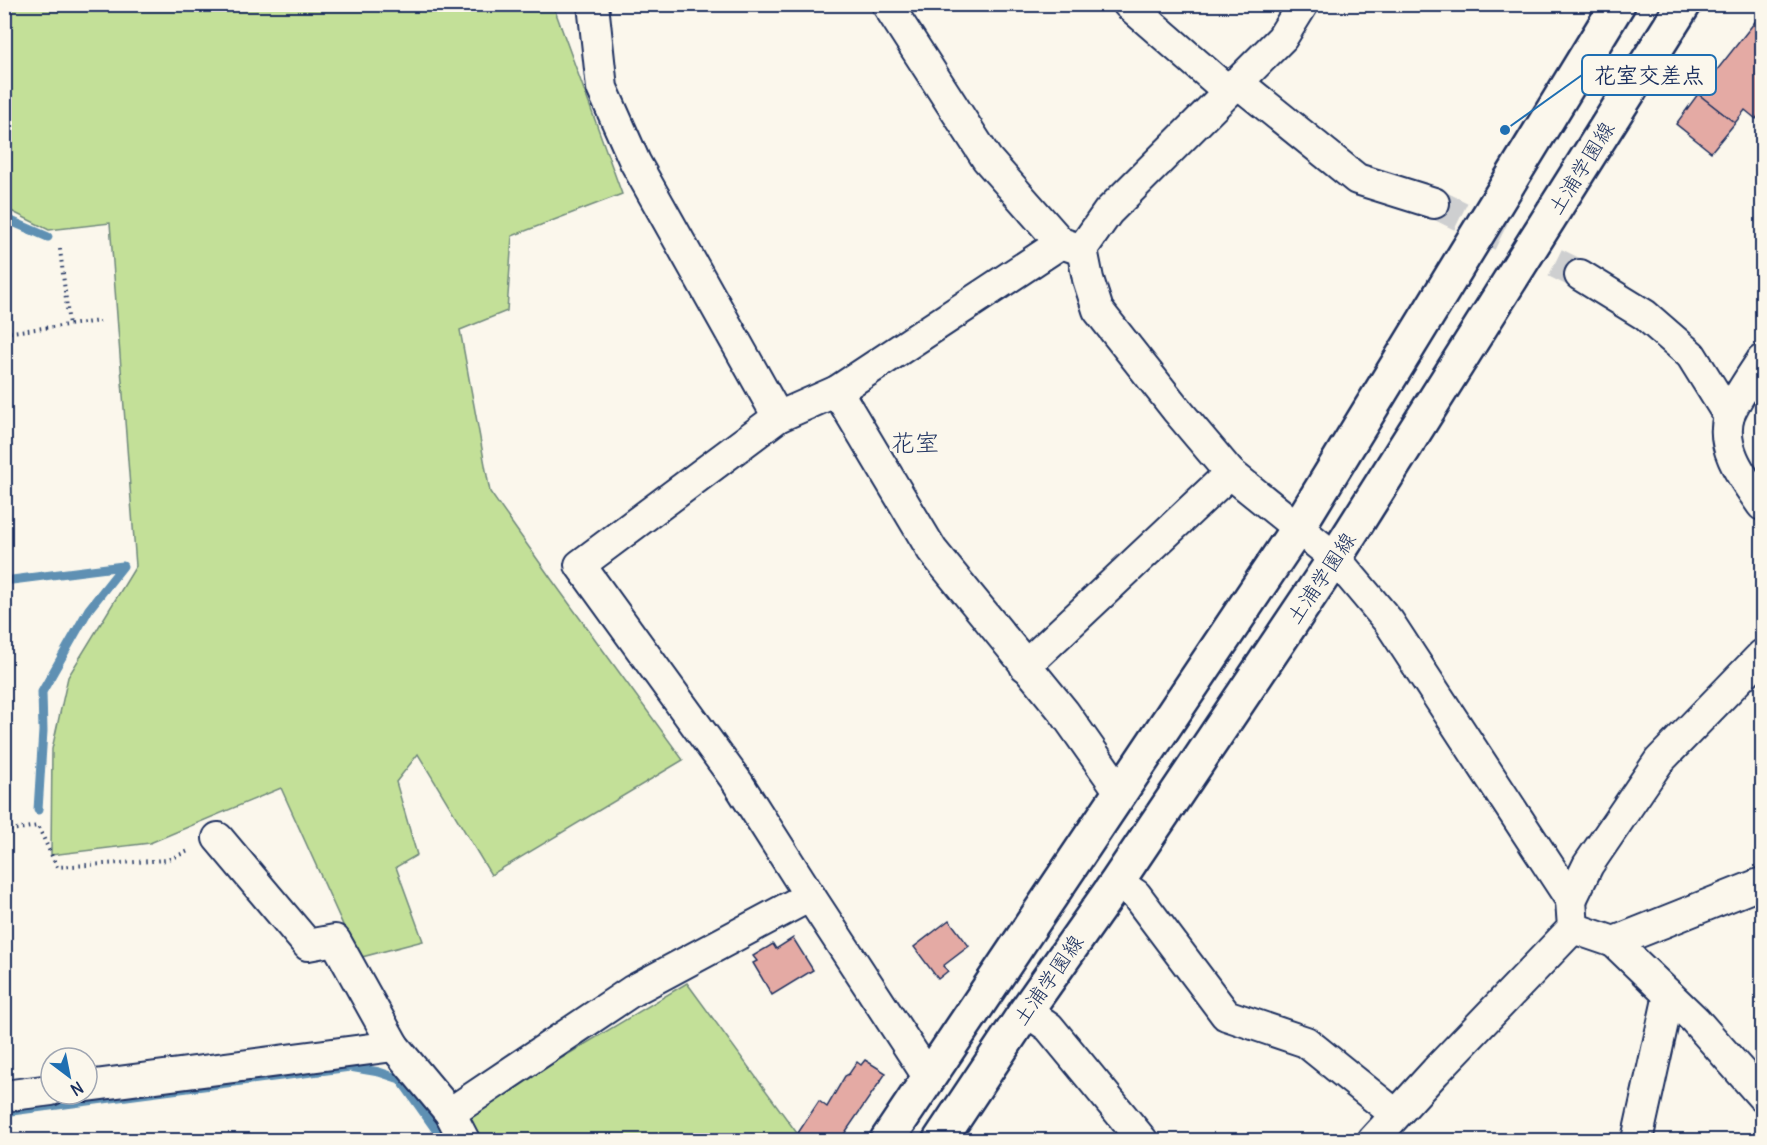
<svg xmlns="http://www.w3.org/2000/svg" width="1767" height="1145" viewBox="0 0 1767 1145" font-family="Delius,'Klee One',sans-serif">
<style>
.green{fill:#c3e098;stroke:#6f887b;stroke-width:1.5}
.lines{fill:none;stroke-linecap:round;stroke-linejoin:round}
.stream{stroke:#5e90b3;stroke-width:9}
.building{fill:#e4aaa4;stroke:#1b2f5e;stroke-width:1.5}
.minor-tunnel{stroke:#cecfd0;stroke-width:30;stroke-dasharray:30 15;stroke-linecap:butt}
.minor-casing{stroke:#1b2f5e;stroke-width:34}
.major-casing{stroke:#1b2f5e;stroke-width:38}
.path{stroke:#1b2f5e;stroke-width:4;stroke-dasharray:1.5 4.5;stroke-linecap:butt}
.minor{stroke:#fbf7ec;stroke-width:30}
.major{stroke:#fbf7ec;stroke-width:33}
.labels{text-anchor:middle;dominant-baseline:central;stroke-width:6;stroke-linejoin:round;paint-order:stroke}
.street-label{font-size:21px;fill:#1b2f5e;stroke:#fbf7ec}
.quarter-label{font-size:24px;fill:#1b2f5e;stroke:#fbf7ec}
.leader{fill:none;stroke:#1f6fb2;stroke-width:2}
.callout-dot{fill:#1f6fb2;stroke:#fbf7ec;stroke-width:2}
.callout{fill:#fbf7ec;stroke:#1f6fb2;stroke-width:2}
.callout-label{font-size:22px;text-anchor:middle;font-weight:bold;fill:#1b2f5e}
</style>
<rect width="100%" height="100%" fill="#fbf7ec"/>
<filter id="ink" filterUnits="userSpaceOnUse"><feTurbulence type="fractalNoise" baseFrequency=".0167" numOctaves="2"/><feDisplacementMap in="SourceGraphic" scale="12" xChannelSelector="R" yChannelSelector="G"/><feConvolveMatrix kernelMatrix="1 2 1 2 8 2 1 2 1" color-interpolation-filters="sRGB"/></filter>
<g filter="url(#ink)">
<!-- green -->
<g class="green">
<polygon points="4,5 553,5 622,194 512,236 507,311 460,330 490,492 552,580 683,760 491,875 418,754 396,782 417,855 396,867 423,941 358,958 281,788 150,843 51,855 52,749 68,677 136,566 110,223 49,230 5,208"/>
<polygon points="687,983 802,1140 477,1140 466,1121 510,1089"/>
</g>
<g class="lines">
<!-- stream -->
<g class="stream">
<polyline points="4,218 48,237"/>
<polyline points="4,581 123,566 89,609 42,692 43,731 38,810"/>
<polyline points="4,1112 350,1067 379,1072 400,1079 443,1140"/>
</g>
</g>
<!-- building -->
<g class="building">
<polygon points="1762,13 1762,111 1756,119 1745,110 1735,123 1698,94"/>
<polygon points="1698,94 1735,123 1711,152 1676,124"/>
<polygon points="949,920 969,946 943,966 948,971 938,979 914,947"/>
<polygon points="793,938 813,970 772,995 753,963 757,961 753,956 773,944 776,949"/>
<polygon points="865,1060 886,1073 840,1140 809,1140 798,1133 819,1101 827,1107 845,1076 849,1074 857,1062 861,1065"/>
</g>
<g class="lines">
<!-- minor-tunnel -->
<polyline class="minor-tunnel" points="1434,203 1580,275"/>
<defs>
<g id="minor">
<polyline points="593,4 602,88 635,162 778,417"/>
<polyline points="887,4 987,159 1061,243 1079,249"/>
<polyline points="1128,4 1228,91"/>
<polyline points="1303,4 1282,38 1108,212 1082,249 1088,279 1098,310 1176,409 1230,473 1335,558 1389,622 1571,900 1588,865 1659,761 1762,655"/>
<polyline points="1237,82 1357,179 1434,203"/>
<polyline points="1580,275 1645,315 1691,355 1729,416"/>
<path d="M1762,360C1754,373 1733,402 1729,416C1719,449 1745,480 1762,505"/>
<polyline points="837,391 932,550 1064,712 1121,793"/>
<polyline points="1025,666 1230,473"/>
<polyline points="218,838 308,945 335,940 394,1046 450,1113 464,1140"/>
<polyline points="1117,882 1136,895 1226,1015 1306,1042 1395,1114"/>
<polyline points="1573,928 1614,942 1762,883"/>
<polyline points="1614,942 1695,1020 1762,1096"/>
<polyline points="1026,1011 1049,1027 1142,1140"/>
<polyline points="929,1078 810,896 738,783 580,565 778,417 837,391 1061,243"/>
<polyline points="87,1086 394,1046"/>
<polyline points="4,1096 51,1090"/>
<polyline points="450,1113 632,991 810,896"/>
<polyline points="1373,1140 1436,1071 1573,928 1571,900"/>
<polyline points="1637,1140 1669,995"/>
</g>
<g id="major">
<polyline points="887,1140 1297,529 1618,4"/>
<polyline points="940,1140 1026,1011 1117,882 1335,558 1684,4"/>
</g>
</defs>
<!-- minor casing -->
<use href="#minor" class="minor-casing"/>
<!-- major casing -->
<use href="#major" class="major-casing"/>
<!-- path -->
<g class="path">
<polyline points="60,249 69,325"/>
<polyline points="4,333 100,321"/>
<polyline points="4,831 38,826 57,867 167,860 191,850"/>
</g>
<!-- minor -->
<use href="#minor" class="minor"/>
<!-- major -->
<use href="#major" class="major"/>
</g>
</g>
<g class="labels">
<!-- street labels -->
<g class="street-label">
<text transform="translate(1581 168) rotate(-58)">土浦学園線</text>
<text transform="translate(1321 578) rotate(-56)">土浦学園線</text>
<text transform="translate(1048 980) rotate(-55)">土浦学園線</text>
</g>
<!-- quarter labels -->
<g class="quarter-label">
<text x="915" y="442">花室</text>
</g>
</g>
<!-- callouts -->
<path class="leader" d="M1505 130L1582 75"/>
<circle class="callout-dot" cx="1505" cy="130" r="6"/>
<rect class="callout" x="1582" y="55" width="134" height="40" rx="6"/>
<g class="callout-label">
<text x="1649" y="83">花室交差点</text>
</g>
<!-- margin -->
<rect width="1767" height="1145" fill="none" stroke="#fbf7ec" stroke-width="24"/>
<rect x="12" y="12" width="1743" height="1121" fill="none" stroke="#1b2f5e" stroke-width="2" filter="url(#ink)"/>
<!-- north arrow -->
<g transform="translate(69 1076) rotate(148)"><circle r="28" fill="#fbf7ec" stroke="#a1a7b3" stroke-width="1.5"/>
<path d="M0-4.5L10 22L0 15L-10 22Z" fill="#1f6fb2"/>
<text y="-9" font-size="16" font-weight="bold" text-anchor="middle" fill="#1b2f5e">N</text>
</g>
</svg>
